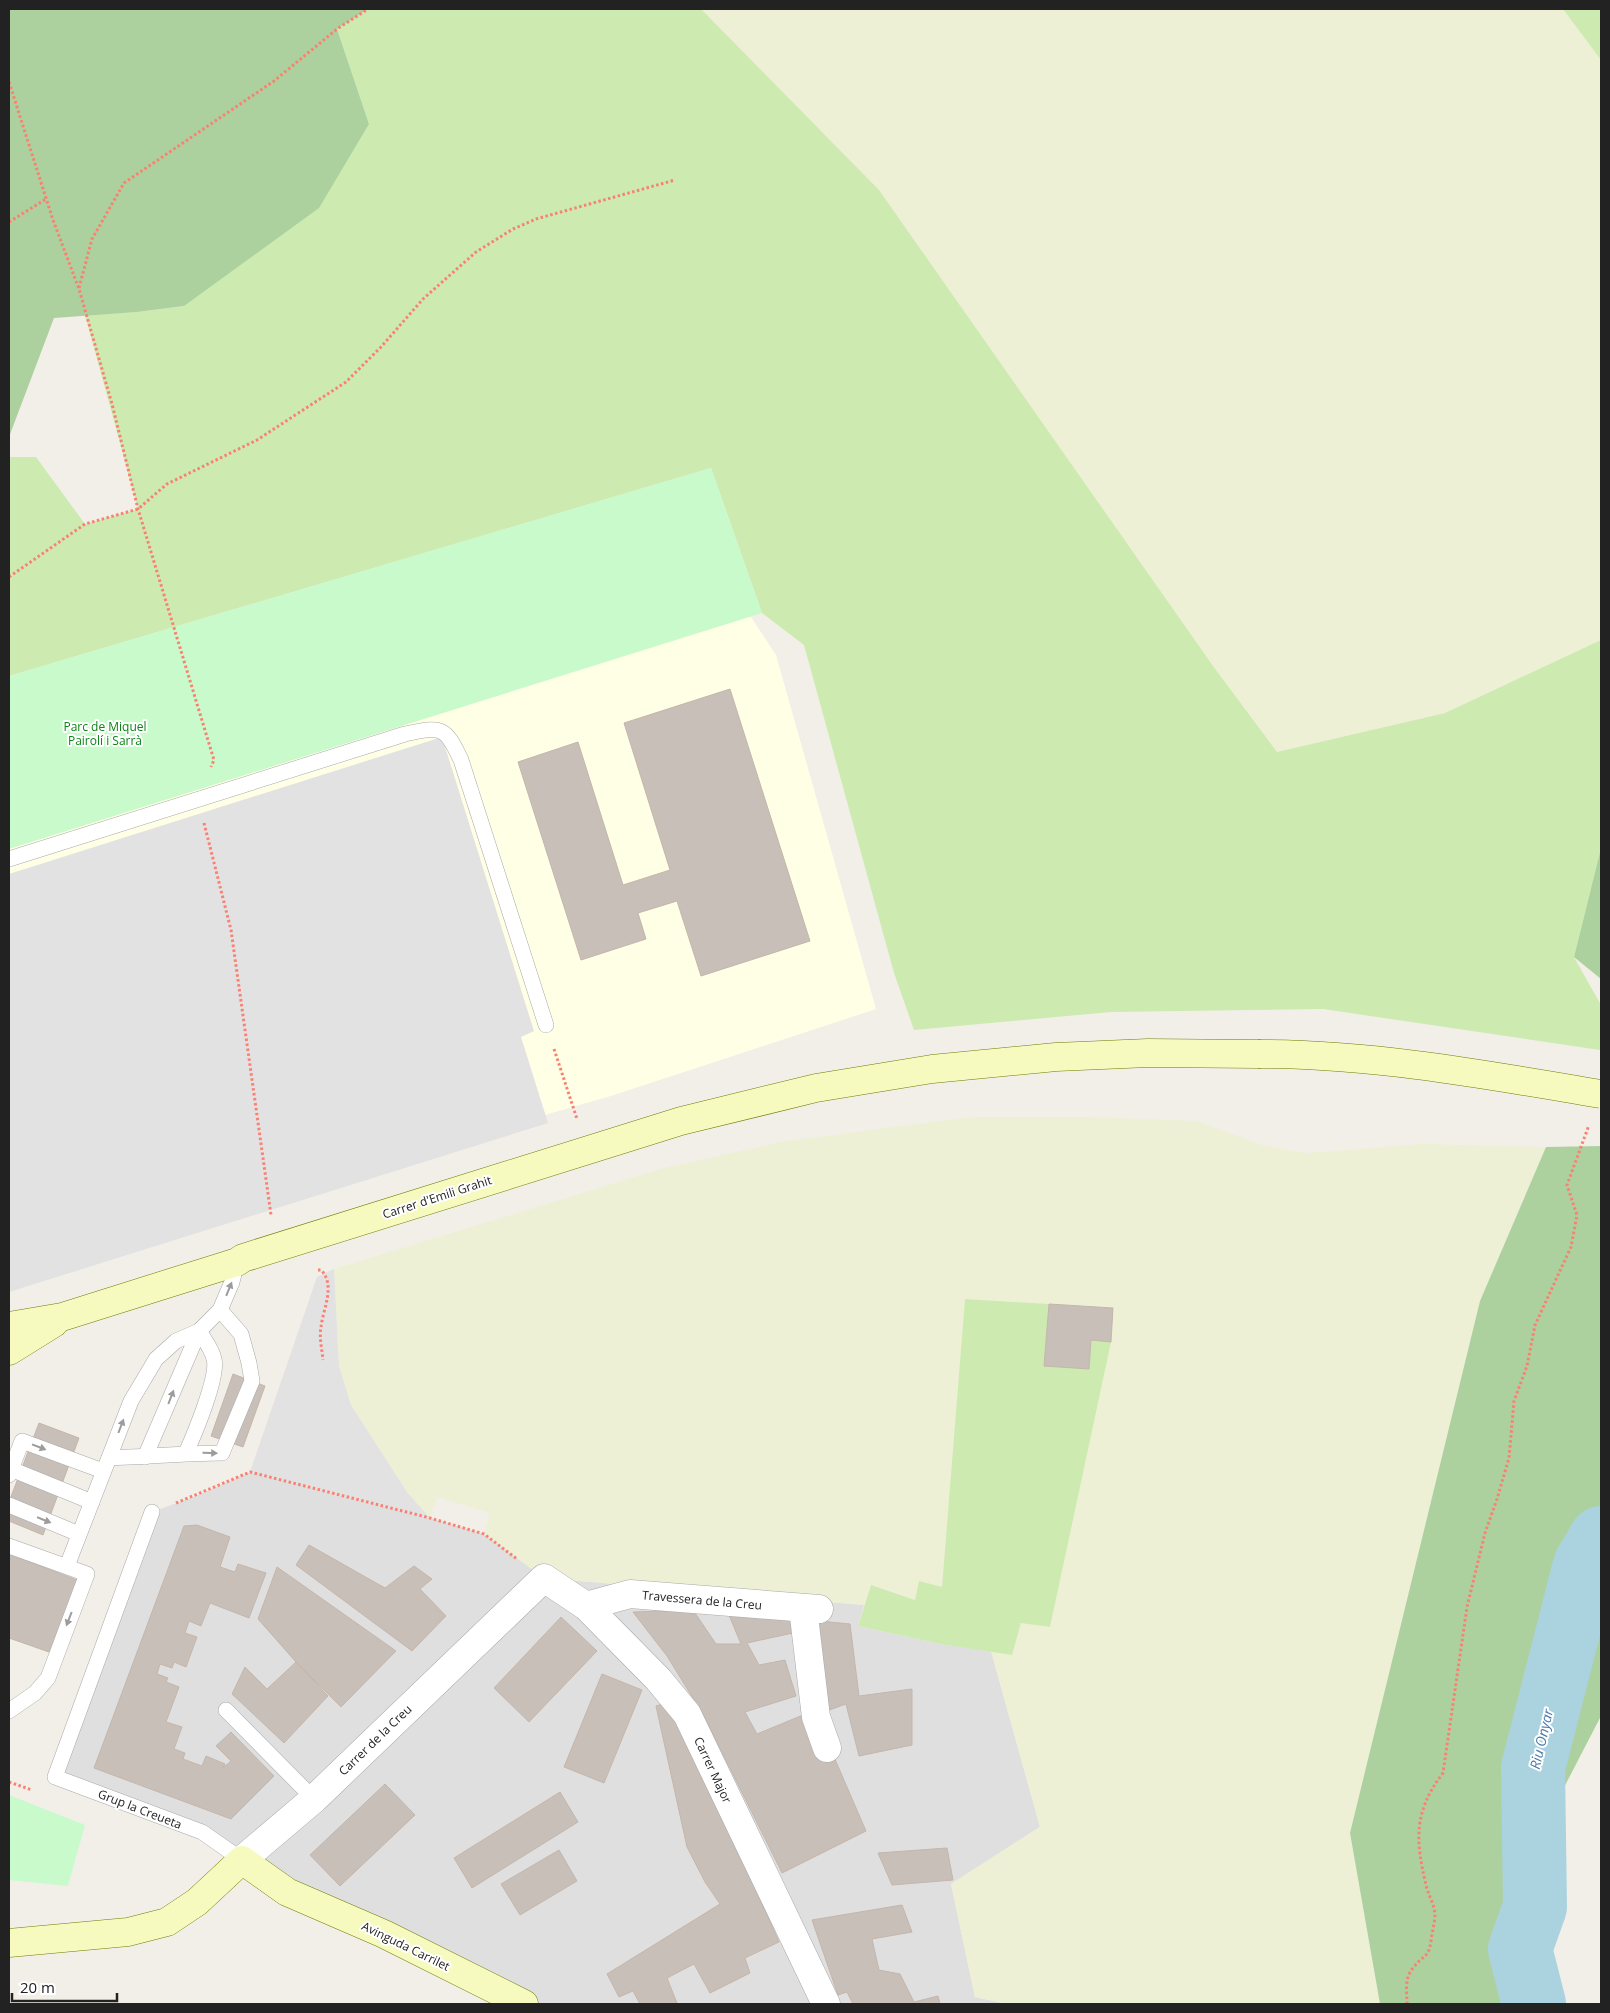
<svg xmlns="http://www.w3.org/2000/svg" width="1610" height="2013" viewBox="0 0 1610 2013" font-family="'Open Sans',sans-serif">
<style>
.residential{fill:#e0dfdf}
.education{fill:#ffffe5}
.farmland{fill:#eef0d5}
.grass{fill:#cdebb0}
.forest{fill:#add19e}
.park{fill:#c8facc}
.parking{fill:#e2e2e2}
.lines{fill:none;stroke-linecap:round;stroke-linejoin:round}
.river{stroke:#aad3df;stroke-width:64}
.building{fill:#c7bfb8;stroke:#c4b6ab}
.lane-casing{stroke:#a9a9a9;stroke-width:16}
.street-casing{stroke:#a9a9a9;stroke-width:29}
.secondary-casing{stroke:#707d05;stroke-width:29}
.path{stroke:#fa8072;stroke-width:3;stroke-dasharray:2.5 2.5;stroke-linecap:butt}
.lane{stroke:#fff;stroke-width:15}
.street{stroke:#fff;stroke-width:28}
.secondary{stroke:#f7fabf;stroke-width:28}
.secondary-bridge-casing{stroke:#707d05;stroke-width:29;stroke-linecap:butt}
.secondary-bridge{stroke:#f7fabf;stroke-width:28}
.oneway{fill:#9c9c9c}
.labels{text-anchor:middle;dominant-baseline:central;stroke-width:4;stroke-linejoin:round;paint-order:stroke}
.park-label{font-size:12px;fill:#0c8416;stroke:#fff}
.street-label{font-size:12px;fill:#222;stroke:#fff}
.water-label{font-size:14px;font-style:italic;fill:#4a7aab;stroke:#fff}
</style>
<rect width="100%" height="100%" fill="#f2efe9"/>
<!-- residential -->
<polygon class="residential" points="250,1472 430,1518 484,1534 544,1578 864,1605 858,1626 940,1644 991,1651 1040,1827 951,1884 975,1997 1007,2004 523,2004 202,1832 55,1777 152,1512 196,1496"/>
<!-- education -->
<polygon class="education" points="737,596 776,655 876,1009 614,1095 9,1271 9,763"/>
<!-- farmland -->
<g class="farmland">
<polygon points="701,9 1563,9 1601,60 1601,640 1445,713 1277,752 1213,666"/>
<polygon points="973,1117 1093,1117 1197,1121 1262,1145 1307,1153 1423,1144 1546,1147 1480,1301 1350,1833 1380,2004 1008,2004 975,1997 951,1884 1040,1827 991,1651 1012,1655 1021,1622 1050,1627 1113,1308 965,1299 942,1587 916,1600 871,1585 864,1605 544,1578 484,1534 490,1513 437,1497 430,1518 407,1492 351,1405 339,1366 334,1269 660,1169 785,1141"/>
</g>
<!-- grass -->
<g class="grass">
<polygon points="368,9 701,9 879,190 1213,666 1277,752 1445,713 1601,640 1601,848 1574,957 1601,1005 1600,1050 1323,1009 1111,1012 914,1030 894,973 804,645 762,613 711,468 9,676 9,457 36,457 85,524 138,509 85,315 137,312 184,306 369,124 337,29"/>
<polygon points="1563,9 1601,9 1601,60"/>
<polygon points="965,1299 1049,1304 1044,1366 1089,1369 1091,1340 1111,1342 1050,1627 1021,1623 1012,1655 940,1644 858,1626 871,1585 915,1600 919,1581 942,1587"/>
</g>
<!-- forest -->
<g class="forest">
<polygon points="9,9 368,9 337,29 369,124 319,208 184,306 137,312 54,318 9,437"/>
<polygon points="1601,848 1601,979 1574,957"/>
<polygon points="1601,1146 1601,1716 1503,1905 1511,2004 1380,2004 1350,1833 1480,1301 1546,1147"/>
</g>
<!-- park -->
<g class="park">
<polygon points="711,468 762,613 9,849 9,676"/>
<polygon points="9,1795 85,1825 68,1886 9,1880"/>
</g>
<!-- parking -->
<g class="parking">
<polygon points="442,737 534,1031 521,1037 548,1123 9,1292 9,874"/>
<polygon points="334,1269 339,1366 351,1405 407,1492 430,1518 250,1472 317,1277"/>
</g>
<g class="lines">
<!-- river -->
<polyline class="river" points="1534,2004 1520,1949 1535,1907 1533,1768 1585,1565 1601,1538"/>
</g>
<!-- building -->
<g class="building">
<polygon points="730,689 810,941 701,976 677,901 638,913 646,939 581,960 518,762 578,742 623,885 670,870 624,723"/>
<polygon points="1049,1304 1113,1308 1111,1342 1091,1340 1089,1369 1044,1366"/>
<polygon points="233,1374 265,1386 243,1447 211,1436"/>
<polygon points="39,1423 79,1438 43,1535 9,1521 9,1502"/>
<polygon points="197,1525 230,1537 220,1567 235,1572 238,1564 266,1573 249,1618 210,1603 201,1626 189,1621 185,1633 197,1637 186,1667 174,1662 172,1668 160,1664 157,1674 168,1678 166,1682 179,1687 166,1722 182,1727 174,1749 185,1753 183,1759 202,1766 206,1756 225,1764 223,1768 231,1761 216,1746 231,1732 274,1776 231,1819 94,1768 184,1526"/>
<polygon points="309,1545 385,1588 414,1566 432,1579 420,1589 446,1616 412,1651 296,1565"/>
<polygon points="9,1554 77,1580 77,1583 49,1652 9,1638"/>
<polygon points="277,1567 396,1651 341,1707 296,1662 258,1619"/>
<polygon points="693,1610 716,1644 741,1644 729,1615 791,1615 793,1633 747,1643 759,1665 785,1660 796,1696 745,1712 757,1734 803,1715 831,1750 866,1831 782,1873 704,1716 667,1656 633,1612"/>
<polygon points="561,1617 597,1651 529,1722 494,1688"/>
<polygon points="810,1620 850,1624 859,1696 912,1689 912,1745 859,1756 846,1704 824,1712"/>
<polygon points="296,1662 328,1696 284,1743 232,1694 245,1667 267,1689"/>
<polygon points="602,1674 642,1690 604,1783 564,1767"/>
<polygon points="666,1703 679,1717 779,1942 745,1958 750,1973 710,1993 694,1964 667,1978 677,2003 674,2004 640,2004 633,1991 619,1997 607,1974 720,1904 705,1882 687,1847 656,1706"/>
<polygon points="385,1784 415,1815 340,1886 310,1855"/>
<polygon points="560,1792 578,1822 472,1888 454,1858"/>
<polygon points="947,1848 953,1880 892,1885 878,1853"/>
<polygon points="559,1850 577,1881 520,1915 501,1884"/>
<polygon points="902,1905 912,1932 872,1939 879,1970 900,1974 914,2002 938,1996 940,2004 853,2004 847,1992 838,1995 812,1920"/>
</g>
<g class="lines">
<defs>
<g id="lane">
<path d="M9,859L405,734C442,726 445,726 461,760L546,1025"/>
<path d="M186,1453C194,1435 219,1376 214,1359C212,1349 204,1339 199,1331"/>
<polyline points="145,1457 199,1331"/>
<path d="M109,1458C147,1457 184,1453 222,1453L252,1381L249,1363L241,1334L220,1310"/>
<polyline points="11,1469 92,1502"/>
<polyline points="9,1475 22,1441 103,1471"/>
<polyline points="9,1505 79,1534"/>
<polyline points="152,1512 55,1777 202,1832 242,1860"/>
<polyline points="9,1546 87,1574 48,1678 35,1693 9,1711"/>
<polyline points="67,1566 131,1401 156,1359 176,1341 199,1331 220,1310 232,1282 237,1262"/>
<polyline points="226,1710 314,1799"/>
</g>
<g id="street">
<polyline points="586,1606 630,1594 819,1609"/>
<polyline points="803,1608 816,1717 827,1748"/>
<polyline points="242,1860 314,1799 544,1578 586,1606 658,1679 687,1714 826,2004"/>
</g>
<g id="secondary">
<polyline points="9,1326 62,1317 237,1262 243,1258 681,1121 816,1088 932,1069 1056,1057 1148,1053 1258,1054"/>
<polyline points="9,1351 54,1323"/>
<polyline points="9,1943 128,1932 167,1922 197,1902 242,1860 287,1892 384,1934 524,2004"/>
</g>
</defs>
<!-- lane casing -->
<use href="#lane" class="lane-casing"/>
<!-- street casing -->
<use href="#street" class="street-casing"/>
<!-- secondary casing -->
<use href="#secondary" class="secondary-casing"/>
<!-- path -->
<g class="path">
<polyline points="9,82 53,220 79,289 112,404 138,509 214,760 211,767"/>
<polyline points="9,222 46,199"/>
<polyline points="79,288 92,239 124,183 274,81 337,29 368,9"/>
<polyline points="9,577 85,524 138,509 167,484 257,440 346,382 381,347 423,299 476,252 513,229 536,219 675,180"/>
<polyline points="204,823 231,930 271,1215"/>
<polyline points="554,1049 577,1119"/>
<path d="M318,1270H321C336,1285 323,1309 321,1327C319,1338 322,1349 323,1360"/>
<polyline points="176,1503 250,1472 430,1518 484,1534 517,1559"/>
<polyline points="9,1782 32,1790"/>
<path d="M1407,2004C1407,1992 1404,1978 1413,1968C1423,1955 1429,1958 1431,1941C1432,1932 1435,1922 1435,1914C1434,1904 1428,1894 1426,1885C1415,1839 1414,1811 1443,1773L1467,1607L1485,1533L1497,1499L1509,1458L1514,1401L1527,1366L1535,1325L1571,1247L1577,1215L1567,1185L1589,1125"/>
</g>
<!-- lane -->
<use href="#lane" class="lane"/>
<!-- street -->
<use href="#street" class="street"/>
<!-- secondary -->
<use href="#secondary" class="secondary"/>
<defs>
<path id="secondary-bridge" d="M1258,1054C1374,1054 1488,1075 1601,1094"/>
</defs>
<!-- secondary-bridge casing -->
<use href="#secondary-bridge" class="secondary-bridge-casing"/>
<!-- secondary-bridge -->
<use href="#secondary-bridge" class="secondary-bridge"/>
</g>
<!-- one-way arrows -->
<defs><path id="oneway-solid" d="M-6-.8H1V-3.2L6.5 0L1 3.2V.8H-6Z" transform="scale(1.25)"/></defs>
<g class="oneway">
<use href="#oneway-solid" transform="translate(229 1289) rotate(-68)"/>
<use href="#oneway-solid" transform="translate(171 1397) rotate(-69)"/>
<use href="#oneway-solid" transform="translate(121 1426) rotate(-69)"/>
<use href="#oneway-solid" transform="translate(39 1447) rotate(21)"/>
<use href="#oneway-solid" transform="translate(210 1453) rotate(1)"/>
<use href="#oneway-solid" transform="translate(44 1520) rotate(22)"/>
<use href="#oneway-solid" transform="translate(69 1619) rotate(111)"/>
</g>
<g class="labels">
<!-- park labels -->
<g class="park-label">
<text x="105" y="726">Parc de Miquel<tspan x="105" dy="14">Pairolí i Sarrà</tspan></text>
</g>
<!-- street labels -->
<g class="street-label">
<text transform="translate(437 1197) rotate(-18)">Carrer d'Emili Grahit</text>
<text transform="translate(702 1600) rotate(5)">Travessera de la Creu</text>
<text transform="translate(375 1740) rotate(-44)">Carrer de la Creu</text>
<text transform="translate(713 1770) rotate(65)">Carrer Major</text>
<text transform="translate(140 1809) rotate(21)">Grup la Creueta</text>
<text transform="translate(406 1946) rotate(26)">Avinguda Carrilet</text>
</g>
<!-- water labels -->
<g class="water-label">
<text transform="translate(1541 1739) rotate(-77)">Riu Onyar</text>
</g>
</g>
<!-- border -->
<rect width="1610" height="2013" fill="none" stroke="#222222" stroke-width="20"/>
<!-- scale -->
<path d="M12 1993v8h105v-8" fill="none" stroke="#222222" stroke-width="2.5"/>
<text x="20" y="1993" font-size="15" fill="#222222" stroke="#ffffff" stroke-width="4" paint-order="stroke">20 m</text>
</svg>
